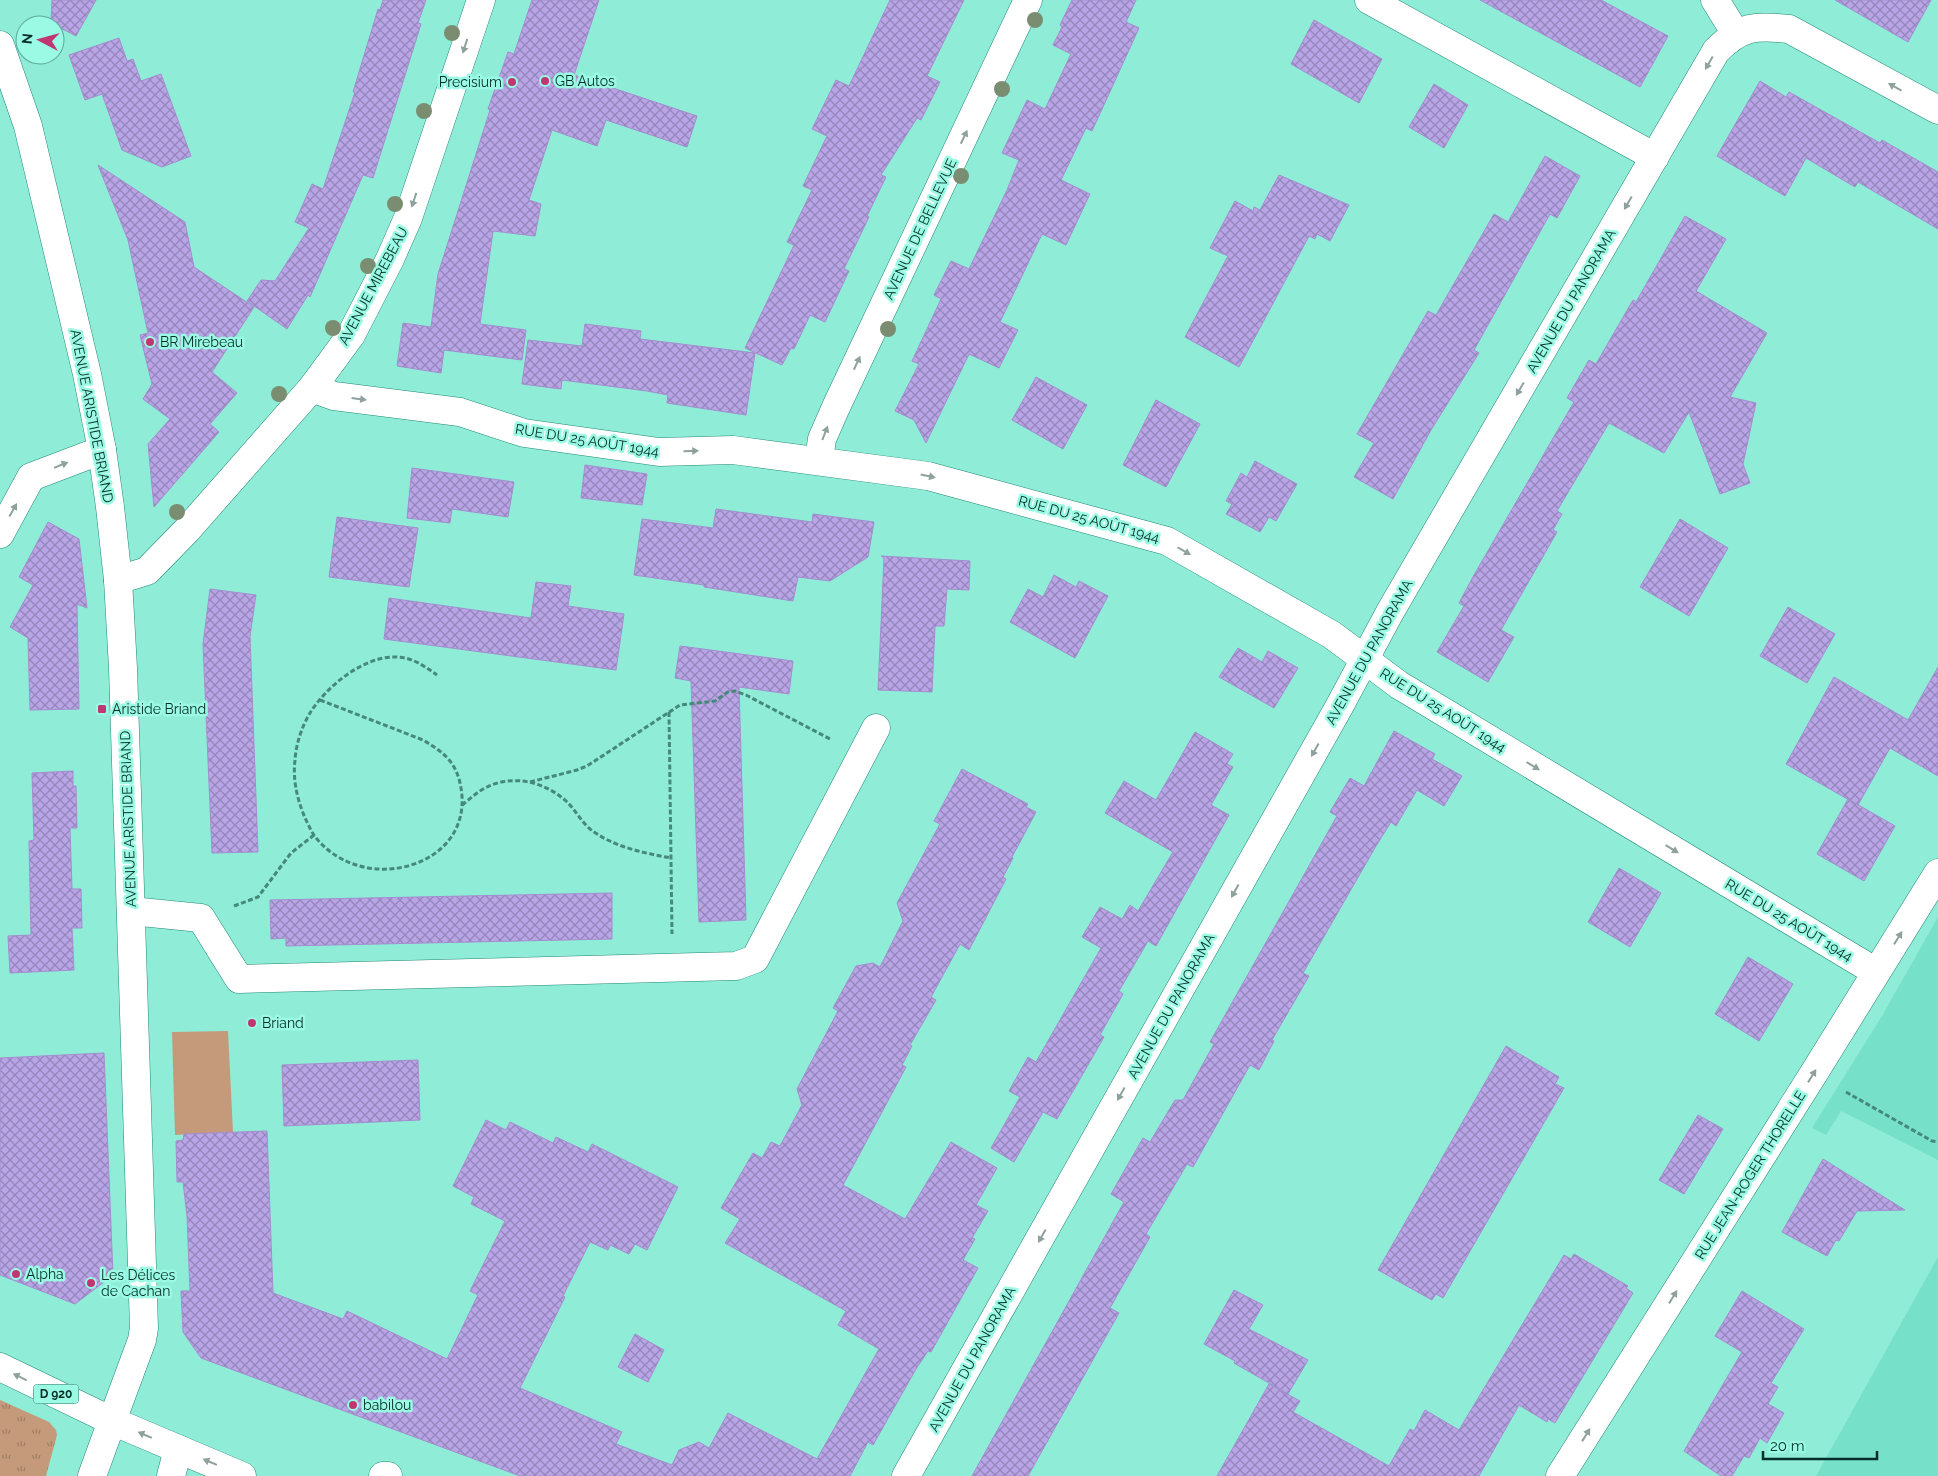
<svg xmlns="http://www.w3.org/2000/svg" width="1938" height="1476" viewBox="0 0 1938 1476" font-family="Raleway,sans-serif">
<style>
.built{fill:#77e0c9}
.grass{fill:url(#grass-tufts)}
.park{fill:#c59a7b}
.building{fill:url(#building-cross-hatch);stroke:#a38ecf}
.lines{fill:none;stroke-linecap:round;stroke-linejoin:round}
.minor-casing{stroke:#218977;stroke-width:29}
.major-casing{stroke:#218977;stroke-width:29}
.path{stroke:#46897b;stroke-width:3;stroke-dasharray:5 2.5;stroke-linecap:butt}
.minor{stroke:#fff;stroke-width:28}
.major{stroke:#fff;stroke-width:28}
.tree{fill:#7a8d70}
.oneway{fill:#8ea19e}
.poi-dot{fill:#bf3672;stroke:#9bfae4;stroke-width:2}
.labels{text-anchor:middle;dominant-baseline:central;stroke-width:5;stroke-linejoin:round;paint-order:stroke}
.shield{fill:#9bfae4;stroke:#316c60;stroke-width:1}
.shield-label{font-size:12px;font-weight:bold;fill:#042f28}
.poi-label{font-size:14px;fill:#042f28;stroke:#9bfae4;text-anchor:start}
.street-label{font-size:14px;fill:#042f28;stroke:#9bfae4}
</style>
<defs>
<pattern id="grass-tufts" width="24" height="20" patternUnits="userSpaceOnUse" patternTransform="scale(1.25)"><rect width="24" height="20" fill="#c59a7b"/><path d="M3 7l-1-3M5 7V3M7 7l1-3M15 17l-1-3M17 17v-4M19 17l1-3" fill="none" stroke="#9e7e65"/></pattern>
<pattern id="building-cross-hatch" width="8" height="8" patternUnits="userSpaceOnUse" patternTransform="scale(1.25)"><rect width="8" height="8" fill="#b9a4e6"/><path d="M0 0l8 8M0 8l8-8" fill="none" stroke="#9486ba"/></pattern>
</defs>
<rect width="100%" height="100%" fill="#8eecd7"/>
<!-- built -->
<g class="built">
<polygon points="1938,917 1938,1160 1841,1111 1826,1135 1812,1128 1882,1016"/>
<polygon points="1938,1257 1938,1476 1816,1476"/>
</g>
<!-- grass -->
<polygon class="grass" points="0,1400 49,1422 56,1430 57,1435 46,1476 0,1476"/>
<!-- park -->
<polygon class="park" points="228,1031 233,1132 175,1135 172,1032"/>
<!-- building -->
<g class="building">
<polygon points="52,0 96,0 76,36 51,23"/>
<polygon points="383,0 426,0 418,23 421,24 373,178 363,175 310,297 308,295 287,329 247,301 261,280 275,281 309,228 295,222 312,184 323,189 355,92 353,92 378,9 380,10"/>
<polygon points="532,0 599,0 574,75 697,116 687,147 606,120 597,146 552,130 529,200 541,204 535,236 493,231 480,324 526,330 522,360 444,350 441,373 397,366 403,323 431,327 438,274 490,110 488,109 508,52 514,54"/>
<polygon points="890,0 964,0 927,76 940,82 921,120 917,118 881,175 886,177 867,216 869,217 844,269 849,271 825,322 810,315 794,349 791,348 782,365 745,348 794,245 787,242 812,190 803,186 827,136 812,129 836,80 849,86"/>
<polygon points="1072,0 1136,0 1126,22 1139,28 1092,131 1086,128 1061,180 1090,194 1066,245 1042,234 1000,322 1018,330 999,368 969,354 926,443 914,420 895,411 919,364 912,361 941,299 934,295 951,261 969,269 1007,190 1019,160 1002,153 1027,100 1045,109 1071,54 1053,45 1062,27 1060,25"/>
<polygon points="1480,0 1601,0 1668,36 1640,87"/>
<polygon points="1835,0 1931,0 1908,42"/>
<polygon points="1314,20 1382,59 1359,103 1291,64"/>
<polygon points="119,38 127,61 133,59 141,81 161,74 191,156 162,167 122,150 102,94 85,100 69,55"/>
<polygon points="1760,81 1786,97 1789,92 1880,143 1882,140 1938,172 1938,229 1858,182 1855,187 1806,158 1785,196 1717,156"/>
<polygon points="1434,84 1468,105 1444,148 1409,127"/>
<polygon points="1545,156 1580,176 1557,218 1550,214 1474,350 1479,353 1431,430 1393,499 1354,477 1374,443 1357,434 1428,311 1436,315 1494,214 1508,222"/>
<polygon points="98,165 185,222 194,267 254,307 212,372 237,393 210,424 219,432 154,507 148,444 170,419 143,399 152,384 140,335 148,333 128,240"/>
<polygon points="1279,175 1349,205 1330,241 1317,234 1315,239 1309,236 1239,367 1185,337 1228,256 1210,248 1235,201 1253,211 1254,207 1260,210"/>
<polygon points="1685,216 1726,239 1696,291 1767,333 1730,397 1756,403 1743,464 1750,483 1720,494 1689,412 1664,453 1609,423 1557,511 1562,514 1553,530 1557,532 1501,630 1514,637 1488,682 1437,652 1464,606 1459,603 1474,575 1574,402 1567,398 1589,360 1596,364 1633,300 1636,302"/>
<polygon points="585,324 641,331 640,339 755,353 746,415 667,403 668,395 647,391 562,380 561,389 522,384 528,340 582,346"/>
<polygon points="1036,377 1087,405 1063,449 1012,420"/>
<polygon points="1156,400 1200,424 1166,487 1123,465"/>
<polygon points="1255,461 1297,484 1276,521 1269,517 1260,532 1226,514 1232,504 1226,501 1241,473 1247,477"/>
<polygon points="585,465 647,474 642,505 581,498"/>
<polygon points="412,468 514,482 508,517 452,509 450,523 407,518"/>
<polygon points="716,509 812,522 813,514 874,522 868,557 830,581 798,577 793,601 704,587 704,585 634,575 642,519 713,528"/>
<polygon points="337,517 418,528 409,587 329,577"/>
<polygon points="1680,519 1728,548 1689,616 1640,587"/>
<polygon points="48,522 79,539 87,608 77,604 79,709 30,710 28,638 10,627 33,585 19,577"/>
<polygon points="881,556 970,561 969,590 947,589 944,626 935,626 932,692 878,690 884,558"/>
<polygon points="1054,575 1076,587 1079,581 1108,596 1075,658 1010,622 1028,589 1043,597"/>
<polygon points="536,582 571,586 568,606 624,614 616,670 384,639 389,598 531,618"/>
<polygon points="210,589 256,595 250,636 258,852 212,853 203,644"/>
<polygon points="1788,607 1835,634 1807,683 1760,656"/>
<polygon points="680,646 793,661 789,694 739,687 746,920 699,922 691,681 675,678"/>
<polygon points="1238,648 1262,662 1268,651 1298,668 1274,708 1219,677"/>
<polygon points="1938,667 1938,776 1890,748 1858,805 1786,764 1834,677 1908,720"/>
<polygon points="1394,731 1435,754 1432,759 1462,776 1444,806 1417,790 1396,826 1391,822 1376,846 1303,973 1309,976 1272,1040 1274,1041 1259,1070 1250,1065 1193,1167 1187,1164 1146,1234 1150,1237 1110,1308 1119,1313 1028,1476 972,1476 1124,1202 1111,1194 1143,1138 1150,1142 1175,1100 1183,1100 1214,1044 1210,1042 1337,816 1330,812 1350,778 1364,786"/>
<polygon points="1195,732 1233,754 1227,764 1233,767 1211,805 1229,815 1156,946 1148,941 1119,991 1123,994 1100,1035 1104,1037 1057,1119 1043,1112 1014,1162 991,1148 1020,1097 1009,1091 1028,1057 1036,1062 1101,948 1082,937 1100,907 1122,919 1130,905 1138,911 1173,852 1105,813 1124,781 1156,800"/>
<polygon points="962,769 1028,804 1026,807 1036,812 1012,857 1013,858 1003,877 1006,879 969,950 960,944 931,997 936,1000 910,1045 912,1046 902,1065 906,1067 843,1185 905,1219 951,1142 997,1168 976,1205 988,1211 972,1238 975,1239 963,1260 978,1268 931,1352 928,1351 916,1369 873,1445 868,1442 850,1476 520,1476 201,1358 183,1332 181,1291 190,1291 187,1216 183,1182 177,1182 176,1141 183,1140 184,1134 267,1131 273,1293 343,1319 347,1311 447,1359 478,1295 470,1291 505,1221 471,1204 474,1197 453,1186 486,1120 506,1130 510,1122 553,1143 556,1137 588,1152 592,1144 678,1187 647,1250 635,1244 629,1254 610,1245 608,1250 590,1242 563,1296 565,1297 520,1388 622,1432 616,1444 672,1465 679,1450 699,1442 709,1448 728,1413 817,1459 879,1349 838,1325 846,1311 725,1243 740,1219 721,1208 753,1153 762,1158 771,1142 780,1146 802,1105 797,1089 838,1011 833,1008 856,966 873,963 880,967 903,921 897,903 940,824 934,821"/>
<polygon points="73,771 73,786 76,786 77,828 70,828 72,889 81,889 82,928 72,928 74,970 10,973 8,936 31,935 29,841 34,840 32,773"/>
<polygon points="1848,799 1895,826 1864,881 1817,854"/>
<polygon points="1619,868 1661,893 1630,947 1588,922"/>
<polygon points="612,893 612,939 286,946 286,938 271,939 270,900"/>
<polygon points="1748,957 1793,984 1759,1041 1715,1014"/>
<polygon points="1506,1046 1559,1077 1555,1084 1564,1088 1443,1298 1436,1294 1432,1300 1378,1270"/>
<polygon points="104,1053 113,1275 75,1304 0,1275 0,1058"/>
<polygon points="418,1060 420,1120 284,1126 282,1065"/>
<polygon points="1698,1115 1723,1129 1684,1194 1659,1180"/>
<polygon points="1823,1159 1905,1210 1857,1211 1839,1241 1836,1240 1827,1256 1782,1232"/>
<polygon points="1574,1254 1628,1286 1626,1288 1633,1293 1555,1423 1548,1419 1547,1422 1519,1405 1479,1476 1217,1476 1269,1384 1300,1401 1293,1412 1389,1466 1410,1429 1414,1431 1425,1410 1459,1430 1564,1255 1571,1259"/>
<polygon points="1234,1290 1263,1305 1249,1329 1308,1360 1288,1394 1234,1363 1235,1361 1204,1344"/>
<polygon points="1742,1291 1804,1329 1771,1383 1778,1387 1768,1404 1784,1413 1767,1443 1760,1438 1749,1458 1744,1456 1732,1476 1721,1476 1684,1451 1742,1352 1715,1336"/>
<polygon points="635,1334 664,1350 648,1382 618,1367"/>
</g>
<g class="lines">
<defs>
<g id="minor">
<polyline points="1369,0 1655,157"/>
<polyline points="1715,0 1736,34"/>
<polyline points="0,45 28,126 87,374 102,450 110,507 118,580 123,668 144,1328 142,1340 112,1421"/>
<polyline points="312,388 334,396 460,412 524,433 659,452 733,450 928,476 1167,541 1332,635 1399,685 1876,972"/>
<polyline points="819,460 822,439 836,407 1028,0"/>
<polyline points="0,534 31,477 102,450"/>
<polyline points="118,580 147,571 187,530 312,388 351,335 390,259 408,218 481,0"/>
<polyline points="131,911 201,918 239,979 736,966 755,959 876,728"/>
<polyline points="383,1476 388,1476"/>
<path d="M906,1476L1339,707L1390,612L1716,51C1741,26 1755,25 1789,29L1938,110"/>
<polyline points="1560,1476 1814,1073 1938,873"/>
</g>
<g id="major">
<polyline points="0,1367 112,1421 242,1476"/>
<polyline points="92,1476 112,1421"/>
<polyline points="171,1476 178,1449"/>
</g>
</defs>
<!-- minor casing -->
<use href="#minor" class="minor-casing"/>
<!-- major casing -->
<use href="#major" class="major-casing"/>
<!-- path -->
<g class="path">
<path d="M320,700L423,740C433,746 443,752 450,761C458,771 461,784 462,796C466,857 395,884 346,861C334,856 319,844 312,832C300,810 292,785 295,760C296,744 302,726 310,713C326,687 363,656 396,657C412,657 424,666 437,675"/>
<polyline points="669,712 672,934"/>
<polyline points="530,782 577,770 587,766 680,705 715,701 728,692 735,691 746,695 832,740"/>
<path d="M462,805C470,799 478,791 487,787C513,774 545,782 566,801C576,810 582,824 594,832C617,848 645,853 671,858"/>
<polyline points="234,906 258,897 291,853 314,835"/>
<polyline points="1846,1092 1932,1141 1938,1142"/>
</g>
<!-- minor -->
<use href="#minor" class="minor"/>
<!-- major -->
<use href="#major" class="major"/>
</g>
<!-- trees -->
<g class="tree">
<circle cx="1035" cy="20" r="8"/>
<circle cx="452" cy="33" r="8"/>
<circle cx="1002" cy="89" r="8"/>
<circle cx="424" cy="111" r="8"/>
<circle cx="961" cy="176" r="8"/>
<circle cx="395" cy="204" r="8"/>
<circle cx="368" cy="266" r="8"/>
<circle cx="333" cy="328" r="8"/>
<circle cx="888" cy="329" r="8"/>
<circle cx="279" cy="394" r="8"/>
<circle cx="177" cy="512" r="8"/>
</g>
<!-- one-way arrows -->
<defs><path id="oneway-solid" d="M-6-.8H1V-3.2L6.5 0L1 3.2V.8H-6Z" transform="scale(1.25)"/></defs>
<g class="oneway">
<use href="#oneway-solid" transform="translate(465 46) rotate(108)"/>
<use href="#oneway-solid" transform="translate(1709 63) rotate(120)"/>
<use href="#oneway-solid" transform="translate(1895 87) rotate(-151)"/>
<use href="#oneway-solid" transform="translate(964 137) rotate(-65)"/>
<use href="#oneway-solid" transform="translate(414 200) rotate(108)"/>
<use href="#oneway-solid" transform="translate(1628 203) rotate(120)"/>
<use href="#oneway-solid" transform="translate(857 363) rotate(-65)"/>
<use href="#oneway-solid" transform="translate(1520 389) rotate(120)"/>
<use href="#oneway-solid" transform="translate(359 399) rotate(7)"/>
<use href="#oneway-solid" transform="translate(825 433) rotate(-69)"/>
<use href="#oneway-solid" transform="translate(691 451) rotate(-1)"/>
<use href="#oneway-solid" transform="translate(61 465) rotate(-22)"/>
<use href="#oneway-solid" transform="translate(928 476) rotate(12)"/>
<use href="#oneway-solid" transform="translate(13 510) rotate(-61)"/>
<use href="#oneway-solid" transform="translate(1184 551) rotate(30)"/>
<use href="#oneway-solid" transform="translate(1315 750) rotate(119)"/>
<use href="#oneway-solid" transform="translate(1533 766) rotate(31)"/>
<use href="#oneway-solid" transform="translate(1672 849) rotate(31)"/>
<use href="#oneway-solid" transform="translate(1235 891) rotate(119)"/>
<use href="#oneway-solid" transform="translate(1898 938) rotate(-58)"/>
<use href="#oneway-solid" transform="translate(1812 1076) rotate(-58)"/>
<use href="#oneway-solid" transform="translate(1121 1094) rotate(119)"/>
<use href="#oneway-solid" transform="translate(1042 1236) rotate(119)"/>
<use href="#oneway-solid" transform="translate(1673 1297) rotate(-58)"/>
<use href="#oneway-solid" transform="translate(20 1377) rotate(-154)"/>
<use href="#oneway-solid" transform="translate(145 1435) rotate(-157)"/>
<use href="#oneway-solid" transform="translate(1586 1435) rotate(-58)"/>
<use href="#oneway-solid" transform="translate(210 1462) rotate(-157)"/>
</g>
<!-- markers -->
<g class="poi-dot">
<circle cx="545" cy="81" r="5"/>
<circle cx="512" cy="82" r="5"/>
<circle cx="150" cy="342" r="5"/>
<rect x="97" y="704" width="10" height="10" rx="2.5"/>
<circle cx="252" cy="1023" r="5"/>
<circle cx="16" cy="1274" r="5"/>
<circle cx="91" cy="1283" r="5"/>
<circle cx="353" cy="1405" r="5"/>
</g>
<g class="labels">
<!-- shield labels -->
<rect class="shield" x="33.5" y="1384.5" width="45" height="19" rx="4"/>
<g class="shield-label">
<text x="56" y="1394">D 920</text>
</g>
<!-- poi labels -->
<g class="poi-label">
<text x="555" y="81">GB Autos</text>
<text x="502" y="82" text-anchor="end">Precisium</text>
<text x="160" y="342">BR Mirebeau</text>
<text x="112" y="709">Aristide Briand</text>
<text x="262" y="1023">Briand</text>
<text x="26" y="1274">Alpha</text>
<text x="101" y="1275">Les Délices<tspan x="101" dy="16">de Cachan</tspan></text>
<text x="363" y="1405">babilou</text>
</g>
<!-- street labels -->
<g class="street-label">
<text transform="translate(920 229) rotate(-65)">AVENUE DE BELLEVUE</text>
<text transform="translate(373 286) rotate(-62)">AVENUE MIREBEAU</text>
<text transform="translate(1571 301) rotate(-60)">AVENUE DU PANORAMA</text>
<text transform="translate(92 416) rotate(79)">AVENUE ARISTIDE BRIAND</text>
<text transform="translate(587 440) rotate(9)">RUE DU 25 AOÛT 1944</text>
<text transform="translate(1089 519) rotate(15)">RUE DU 25 AOÛT 1944</text>
<text transform="translate(1369 652) rotate(-61)">AVENUE DU PANORAMA</text>
<text transform="translate(1443 710) rotate(32)">RUE DU 25 AOÛT 1944</text>
<text transform="translate(128 819) rotate(-92)">AVENUE ARISTIDE BRIAND</text>
<text transform="translate(1789 920) rotate(31)">RUE DU 25 AOÛT 1944</text>
<text transform="translate(1171 1006) rotate(-61)">AVENUE DU PANORAMA</text>
<text transform="translate(1750 1175) rotate(-58)">RUE JEAN-ROGER THORELLE</text>
<text transform="translate(972 1359) rotate(-61)">AVENUE DU PANORAMA</text>
</g>
</g>
<!-- north arrow -->
<g transform="translate(40 40) rotate(276)"><circle r="24" fill="#9bfae4" stroke="#5fa999"/>
<path d="M0-4L9 19L0 12L-9 19Z" fill="#bf3672"/>
<text y="-8" font-size="14" font-weight="bold" text-anchor="middle" fill="#042f28">N</text>
</g>
<!-- scale -->
<path d="M1763 1451v8h114v-8" fill="none" stroke="#042f28" stroke-width="2.5"/>
<text x="1770" y="1451" font-size="15" fill="#042f28" stroke="#9bfae4" stroke-width="4" paint-order="stroke">20 m</text>
</svg>
